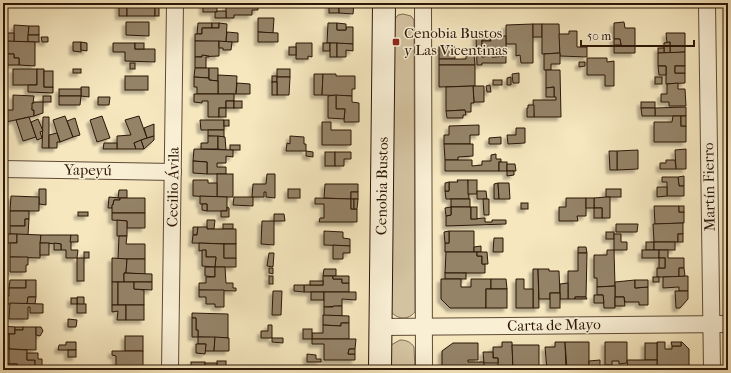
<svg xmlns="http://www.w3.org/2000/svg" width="731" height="373" viewBox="0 0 731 373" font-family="'IM FELL French Canon',serif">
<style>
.green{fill:#d4c3a0;stroke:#806c54}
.building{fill:#958367;stroke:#2c1607;filter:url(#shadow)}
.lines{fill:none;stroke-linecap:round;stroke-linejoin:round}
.street-casing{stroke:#5e4a35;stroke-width:18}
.secondary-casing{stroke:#2c1607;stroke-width:24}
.street{stroke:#f9efd5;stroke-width:16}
.secondary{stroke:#f9efd5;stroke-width:22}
.poi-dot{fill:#8f2418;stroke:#f9efd5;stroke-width:1.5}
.labels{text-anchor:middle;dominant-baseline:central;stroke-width:3;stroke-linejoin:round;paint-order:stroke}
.poi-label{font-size:15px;fill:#2c1607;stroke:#f9efd5;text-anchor:start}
.street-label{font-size:15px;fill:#2c1607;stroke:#f9efd5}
</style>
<defs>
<filter id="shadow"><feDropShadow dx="-3.5" dy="3.5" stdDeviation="1" flood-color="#0004"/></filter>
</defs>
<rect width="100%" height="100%" fill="#f6e7bf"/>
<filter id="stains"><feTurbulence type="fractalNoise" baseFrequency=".005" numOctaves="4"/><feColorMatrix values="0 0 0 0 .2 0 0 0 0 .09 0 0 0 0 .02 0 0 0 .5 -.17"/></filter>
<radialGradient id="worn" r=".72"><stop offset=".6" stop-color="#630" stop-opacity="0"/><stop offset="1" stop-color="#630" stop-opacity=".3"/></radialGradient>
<!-- green -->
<g class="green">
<path d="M403,14L411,16L414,20L415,312C408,320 399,320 391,312L394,20L398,15Z"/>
<path d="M400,340C406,340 411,342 414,347L415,370H390L391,345Z"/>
</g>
<!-- building -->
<g class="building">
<rect x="119" y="3" width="8" height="13"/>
<polygon points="127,3 149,3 149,6 155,6 155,16 127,16"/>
<rect x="203" y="3" width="14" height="9"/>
<polygon points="238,3 258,3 258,10 252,10 252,15 234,15 234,18 226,18 226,6 238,6"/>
<rect x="329" y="3" width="10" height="10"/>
<polygon points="339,3 354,3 353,14 339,13"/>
<rect x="155" y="6" width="4" height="10"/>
<polygon points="217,11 226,11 226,18 215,18 215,12 217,12"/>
<polygon points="258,18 274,18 273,33 258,32"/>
<polygon points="126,22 149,22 149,36 126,35"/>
<polygon points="624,22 625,28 635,28 635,53 614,53 614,45 621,45 620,39 614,39 614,23"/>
<polygon points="198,23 212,23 212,28 202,28 202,34 197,34"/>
<rect x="212" y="23" width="7" height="5"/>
<polygon points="219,23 227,24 226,42 195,41 195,34 202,34 202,28 219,28"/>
<polygon points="328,23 337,23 337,30 346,30 346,27 353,27 353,44 327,43"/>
<polygon points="337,23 346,24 346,30 337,30"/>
<polygon points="533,24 533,63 521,63 520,55 516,56 516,44 506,44 506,25"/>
<rect x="533" y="24" width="9" height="13"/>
<polygon points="542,24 559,24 560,53 542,54"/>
<polygon points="14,25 29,26 28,42 14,42"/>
<polygon points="29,26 39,26 39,35 28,35"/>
<polygon points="569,31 577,31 577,47 587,47 587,57 560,56 559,34 569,34"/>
<polygon points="227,32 238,33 238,42 226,42"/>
<polygon points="258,32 278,33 278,42 258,42"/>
<polygon points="7,33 14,33 14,42 7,41"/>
<polygon points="666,33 685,33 685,52 670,53 670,42 667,43"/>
<rect x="28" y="35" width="11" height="7"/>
<polygon points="476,35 482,35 482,57 488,56 488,52 492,52 492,57 506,56 506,63 482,63 482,65 477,65"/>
<polygon points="482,36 490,36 491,41 482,41"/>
<polygon points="490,36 506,36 506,56 492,57 492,52 488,52 488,56 482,57 482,41 491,41"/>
<polygon points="41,37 48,37 48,42 42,42"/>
<polygon points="614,39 620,39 621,45 614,45"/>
<polygon points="7,41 35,42 35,66 19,65 19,58 14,58 14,54 7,54"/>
<polygon points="195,41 219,41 219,56 195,57"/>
<polygon points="219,41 232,42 231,50 223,50 223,48 219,48"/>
<polygon points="73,42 81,42 81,52 73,51"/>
<polygon points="81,42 87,43 87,51 81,50"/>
<polygon points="670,42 670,53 664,53 664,43"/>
<polygon points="113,43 135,43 135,49 155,49 155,62 125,61 125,52 113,52"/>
<rect x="135" y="43" width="9" height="6"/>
<polygon points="296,43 312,43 312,57 308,56 308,59 296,59"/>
<rect x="323" y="43" width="7" height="8"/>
<rect x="330" y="43" width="7" height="14"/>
<polygon points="337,43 353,44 353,51 346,50 346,57 337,57"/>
<polygon points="439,46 454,46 455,59 439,59"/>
<rect x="289" y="47" width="7" height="8"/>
<rect x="658" y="48" width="6" height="5"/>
<polygon points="685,52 685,66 675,66 675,73 685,73 685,83 666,84 666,66 658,66 658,53"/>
<polygon points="560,53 560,64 551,64 551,70 544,70 544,54"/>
<polygon points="7,54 14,54 14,58 19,58 19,65 7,65"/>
<polygon points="466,54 474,54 475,65 439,65 439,59 466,59"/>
<polygon points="202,55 209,56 209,57 206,57 206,68 195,68 195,57 202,57"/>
<polygon points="587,58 607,58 607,62 614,61 614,86 605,86 605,75 587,75"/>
<polygon points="579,62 585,62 585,66 579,67"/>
<rect x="130" y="63" width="5" height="6"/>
<polygon points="439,65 475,65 475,86 439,87"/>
<polygon points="658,66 666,66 666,75 659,75"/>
<rect x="675" y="66" width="10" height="7"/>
<polygon points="195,68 209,68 209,78 194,77"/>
<polygon points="209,68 218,68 218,81 209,80"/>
<rect x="13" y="69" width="24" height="16"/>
<polygon points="37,69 44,69 44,87 53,87 53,93 28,92 28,85 37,85"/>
<rect x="73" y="69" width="8" height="4"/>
<rect x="277" y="69" width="13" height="8"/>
<polygon points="546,70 560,70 561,117 534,117 533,100 556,100 556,97 554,97 554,87 546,88"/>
<rect x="44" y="71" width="9" height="16"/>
<polygon points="519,73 519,83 513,83 512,74"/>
<polygon points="314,74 323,74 322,95 314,95"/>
<polygon points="323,74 336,74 336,76 355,76 355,89 352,89 352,96 322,95"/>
<polygon points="218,75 237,76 236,94 218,94"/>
<rect x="125" y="76" width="23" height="14"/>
<rect x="272" y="76" width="5" height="6"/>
<polygon points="194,77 209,78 209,80 218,81 218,94 197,94 197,87 194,87"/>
<polygon points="277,77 290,77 289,95 277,95"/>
<polygon points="511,77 511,85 507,85 507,78"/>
<rect x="655" y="77" width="7" height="7"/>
<rect x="493" y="80" width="9" height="5"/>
<rect x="272" y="82" width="5" height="13"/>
<polygon points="237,83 250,84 250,94 236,94"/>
<polygon points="678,83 678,89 685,89 686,106 669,106 669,102 661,102 661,94 667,94 667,84"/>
<polygon points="490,85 491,92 487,92 486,86"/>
<polygon points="473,86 484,86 484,102 474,102"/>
<polygon points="473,86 474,103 471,103 471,112 465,112 465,110 446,111 446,87"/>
<polygon points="81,87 89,87 89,97 81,96"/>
<polygon points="554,87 554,97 546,97 546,88"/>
<rect x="59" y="89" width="22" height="7"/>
<polygon points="194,94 234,94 234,101 226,101 226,108 219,108 219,117 208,117 208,101 202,101 202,103 194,102"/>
<polygon points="13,95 34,96 32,110 34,110 34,116 6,122 6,110 13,110"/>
<polygon points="336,95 352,96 352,102 359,103 359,122 344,122 345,109 336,109"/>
<polygon points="336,95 336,109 345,109 344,119 328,118 328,96"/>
<rect x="43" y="96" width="8" height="6"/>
<polygon points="59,96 81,96 80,105 59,105"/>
<polygon points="98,97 110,97 109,105 98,105"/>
<rect x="226" y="101" width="8" height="7"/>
<rect x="234" y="101" width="8" height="7"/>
<polygon points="34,102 43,102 43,113 34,116 34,110 32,110 32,103 34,103"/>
<rect x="641" y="102" width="14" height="6"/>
<polygon points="528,105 534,105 534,117 527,117 527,108 528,108"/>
<polygon points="686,107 686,116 655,116 655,108"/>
<rect x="219" y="108" width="7" height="9"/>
<polygon points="641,108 655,108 655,116 642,116"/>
<polygon points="465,110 466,115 463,115 463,118 447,118 446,111"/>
<polygon points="65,116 73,137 60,142 53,120"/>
<polygon points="102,116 110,138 97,142 90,120"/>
<polygon points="139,116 147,138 134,143 136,149 117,149 117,136 131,135 125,120"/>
<polygon points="673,116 681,116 681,126 686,126 686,142 654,142 654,122 672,122"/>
<rect x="681" y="116" width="5" height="10"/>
<polygon points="29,117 36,137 23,141 16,120"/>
<polygon points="43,117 49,117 49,148 42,148"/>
<polygon points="75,118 80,135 73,137 67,121"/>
<polygon points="38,119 43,131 40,132 42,138 37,140 31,122"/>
<polygon points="200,120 224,120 224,130 201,130"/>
<rect x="224" y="120" width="5" height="6"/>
<polygon points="322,122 331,122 331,130 351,130 351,145 322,145"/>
<polygon points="154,124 154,136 147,138 144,128"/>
<polygon points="479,125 479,135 470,135 470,144 444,144 444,135 449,135 449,126"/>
<polygon points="516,128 525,128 525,143 508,144 507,135 516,135"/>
<polygon points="208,130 224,130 224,137 208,136"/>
<polygon points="57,133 60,142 57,142 57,148 49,148 49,135"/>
<polygon points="154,136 154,140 144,149 141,140"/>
<polygon points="208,136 218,136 218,149 201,149 201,143 208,143"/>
<polygon points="218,136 225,137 226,150 218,149"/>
<polygon points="290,136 304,137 304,144 306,144 306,151 286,151 287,143 290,144"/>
<polygon points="501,137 501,144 489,144 489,138"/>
<polygon points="141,140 144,149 136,149 134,143"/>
<polygon points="104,143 117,143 117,149 103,149"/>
<polygon points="444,144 473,144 473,156 458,157 458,160 445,160"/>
<rect x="230" y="145" width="10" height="5"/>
<polygon points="194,149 233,150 233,157 226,156 226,163 217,163 217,167 226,167 226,174 207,174 207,162 193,161"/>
<polygon points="686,149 686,169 676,169 675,150"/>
<polygon points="638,150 638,169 617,170 617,151"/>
<polygon points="306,151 313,152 313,157 306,156"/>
<polygon points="609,151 617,151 617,170 610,170"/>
<rect x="325" y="152" width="10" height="14"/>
<polygon points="335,152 351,152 351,159 344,159 344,166 335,166"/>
<polygon points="496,154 496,159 501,159 501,162 499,162 499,171 445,171 445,160 472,160 472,166 482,165 482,161 491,161 491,155"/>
<polygon points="666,160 675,160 676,169 660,169 660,163 666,163"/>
<polygon points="193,161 207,162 207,174 193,173"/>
<rect x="499" y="162" width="8" height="9"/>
<polygon points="507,164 515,164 516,171 507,171"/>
<polygon points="507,171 514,171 514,175 507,176"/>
<rect x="217" y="174" width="16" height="23"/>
<polygon points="267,174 275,174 275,198 266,197 266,192 264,192 264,197 252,197 253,184 266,184"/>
<polygon points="684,176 684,186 679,186 678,177"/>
<polygon points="662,177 678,177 679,186 684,186 684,196 667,196 667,182 662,182"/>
<polygon points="193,180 208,180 208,183 217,183 217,197 193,196"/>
<polygon points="457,180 468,180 469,199 446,199 445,191 449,191 449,182 458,182"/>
<rect x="468" y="180" width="9" height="14"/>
<polygon points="449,182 449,191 445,191 445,183"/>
<polygon points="498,183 499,199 494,199 494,184"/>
<polygon points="498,183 509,183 510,199 499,199"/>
<polygon points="325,184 358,184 358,192 351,192 351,199 324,198"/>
<polygon points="657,187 667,187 667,196 657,197"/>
<polygon points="39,189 46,189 46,205 39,204"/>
<rect x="288" y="189" width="12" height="9"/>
<rect x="606" y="189" width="15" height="8"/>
<polygon points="119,190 127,190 127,198 118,198"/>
<polygon points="477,191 486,191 487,199 477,199"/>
<rect x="351" y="192" width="7" height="7"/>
<polygon points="11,196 39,197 39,211 10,211"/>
<polygon points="200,196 227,197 227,211 207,211 207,204 200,204"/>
<polygon points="109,197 120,198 120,200 114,200 112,208 108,208"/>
<polygon points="234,197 253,197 253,206 233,205"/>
<polygon points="606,197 610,197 610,218 602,218 602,208 594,208 594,198"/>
<polygon points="120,198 145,198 145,213 112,213 112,205 113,205 114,200 120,200"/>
<polygon points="315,198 351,199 351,209 357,209 357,222 319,222 320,218 324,218 324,204 315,204"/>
<polygon points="566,198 586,198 586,216 577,216 578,221 559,221 559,207 566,207"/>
<rect x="586" y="198" width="8" height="10"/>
<rect x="351" y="199" width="3" height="10"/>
<polygon points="354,199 358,199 357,209 354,209"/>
<rect x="451" y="199" width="19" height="8"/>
<polygon points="483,199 489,199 489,215 484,215"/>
<rect x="521" y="203" width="7" height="6"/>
<polygon points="202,204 207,204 207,211 202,210"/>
<polygon points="654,206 679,206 679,212 684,212 684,223 655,224"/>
<rect x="679" y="206" width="5" height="6"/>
<polygon points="227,207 229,208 229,217 221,217 221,211 227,211"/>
<polygon points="451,207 471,207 471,219 485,218 485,222 492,222 492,220 506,220 506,224 446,226 446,216 451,215"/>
<polygon points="451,207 451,215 446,216 445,208"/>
<rect x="471" y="207" width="6" height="12"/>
<rect x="594" y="208" width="8" height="10"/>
<polygon points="10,211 29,211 29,219 25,219 25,226 10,226"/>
<rect x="78" y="212" width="10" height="4"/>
<polygon points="112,213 145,213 145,228 127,228 127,221 112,220"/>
<polygon points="274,214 284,214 285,221 274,221"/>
<polygon points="25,219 29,219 28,235 10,234 10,226 25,226"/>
<polygon points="117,220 127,221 127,236 117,236"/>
<polygon points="207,220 215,220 214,229 207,229"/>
<polygon points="262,221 274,221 274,245 261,244"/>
<polygon points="683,223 683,234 678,234 678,242 654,242 653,224"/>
<rect x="223" y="224" width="10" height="5"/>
<polygon points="616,224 638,224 637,232 616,232"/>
<polygon points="193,227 198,227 197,235 193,235"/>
<polygon points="198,227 207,227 207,229 236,229 236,244 192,243 193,235 197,235"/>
<polygon points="324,231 343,232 343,238 350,239 350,246 324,245"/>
<polygon points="449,231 474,231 474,252 445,252 445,243 449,243"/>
<polygon points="449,231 449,243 445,243 444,232"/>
<rect x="606" y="232" width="8" height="7"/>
<polygon points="5,234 17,234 17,243 4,243"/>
<polygon points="17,234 41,235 40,258 10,257 10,243 17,243"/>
<polygon points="614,234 621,234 621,242 627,242 627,250 614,250"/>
<rect x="678" y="234" width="5" height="8"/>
<polygon points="41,235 71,235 71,250 78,250 77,258 66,258 66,250 61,250 61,244 40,243"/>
<polygon points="71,235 78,235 78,242 70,242"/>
<polygon points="119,236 127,236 126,244 145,244 145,259 118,259"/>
<polygon points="494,238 503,238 503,252 493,252"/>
<rect x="646" y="242" width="8" height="8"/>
<rect x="654" y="242" width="21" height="8"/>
<rect x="40" y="243" width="9" height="12"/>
<polygon points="54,243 61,244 61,250 54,250"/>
<polygon points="199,243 224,244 224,258 236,258 236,267 215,267 216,257 206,257 206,250 199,251"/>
<rect x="224" y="244" width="12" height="14"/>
<polygon points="333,245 350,246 350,253 343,253 343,259 333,259"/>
<polygon points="481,246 481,252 474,252 474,247"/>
<polygon points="578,247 586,247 587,253 578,253"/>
<polygon points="202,250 206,250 206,257 216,257 215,267 202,266"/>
<polygon points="607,250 614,250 615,286 597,287 597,278 594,278 594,255 607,255"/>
<rect x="642" y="250" width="17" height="8"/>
<polygon points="659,250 668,250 668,258 684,258 684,268 679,268 679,277 657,277 657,268 665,268 665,258 659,258"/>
<rect x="84" y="252" width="5" height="6"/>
<polygon points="446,252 477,252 477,256 482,256 482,264 485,264 485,273 445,273"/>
<polygon points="477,252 487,252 488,264 482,264 482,256 477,256"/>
<polygon points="269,253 274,253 273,267 267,266"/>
<polygon points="578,253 587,253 586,297 575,297 575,299 568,299 568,271 578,271"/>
<polygon points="10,257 28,257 28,265 26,265 26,272 10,272"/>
<rect x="77" y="258" width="7" height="23"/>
<polygon points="112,258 127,259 126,273 124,273 124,282 112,282"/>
<rect x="659" y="258" width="6" height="10"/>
<polygon points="127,259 145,259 145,274 126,273"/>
<polygon points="205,267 215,267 215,277 205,276"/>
<polygon points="215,267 225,267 226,283 233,283 233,288 236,288 236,291 199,290 199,283 206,283 206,277 215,277"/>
<polygon points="269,268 273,268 273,274 269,273"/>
<polygon points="679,268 684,268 685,276 679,277"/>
<polygon points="324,269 336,269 336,276 323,276"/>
<polygon points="533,269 538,269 539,308 533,308"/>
<polygon points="538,269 549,269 549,271 559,271 560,293 550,293 550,299 539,299"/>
<polygon points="124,273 152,274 152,282 124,282"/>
<rect x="445" y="273" width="21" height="6"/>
<rect x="269" y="276" width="4" height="8"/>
<polygon points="323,276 333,276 333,279 342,279 342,283 349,283 349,292 304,292 304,285 323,285"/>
<polygon points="333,276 349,276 349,283 342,283 342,279 333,279"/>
<polygon points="688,276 688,291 679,291 679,287 663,288 663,277"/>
<rect x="653" y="277" width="6" height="5"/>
<polygon points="441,279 461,279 461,287 471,287 471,279 491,279 491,289 486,289 486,308 450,308 441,299"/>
<polygon points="491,279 506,279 507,289 491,289"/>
<polygon points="516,279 524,279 524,289 533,289 533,308 516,308"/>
<polygon points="10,280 26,280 26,288 9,288"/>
<polygon points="26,280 36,280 36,297 28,297 27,304 4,304 4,296 9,296 9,288 26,288"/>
<polygon points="635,280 635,288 648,287 648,305 639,305 639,302 625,302 624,297 615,297 615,282"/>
<polygon points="635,280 648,280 648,287 635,288"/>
<rect x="310" y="281" width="13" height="4"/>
<rect x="112" y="282" width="6" height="23"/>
<polygon points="118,282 134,282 134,289 144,290 144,305 118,305"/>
<polygon points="134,282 152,282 152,290 134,289"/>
<polygon points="568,283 568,299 560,299 560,284"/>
<polygon points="294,285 304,285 304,292 294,291"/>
<polygon points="615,286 615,308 604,308 603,295 597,295 597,287"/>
<rect x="486" y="289" width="21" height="19"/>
<polygon points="199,290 224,290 224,307 215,307 215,304 206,304 206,297 199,297"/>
<polygon points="273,291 282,291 281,315 272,315"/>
<polygon points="675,291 688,291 688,299 680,308 676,308"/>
<rect x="311" y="292" width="13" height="8"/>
<polygon points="324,292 356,292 356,300 342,299 342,306 324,307"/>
<rect x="550" y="293" width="10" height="15"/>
<polygon points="594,295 603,295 604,303 594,303"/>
<polygon points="28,297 36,297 35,304 27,304"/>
<polygon points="77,297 84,297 84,305 77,304"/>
<polygon points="575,297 586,297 587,299 575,299"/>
<polygon points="615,297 624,297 625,306 615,306"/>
<rect x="71" y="298" width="6" height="6"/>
<polygon points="10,303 43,304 43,313 30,313 30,307 28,307 28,319 9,319"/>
<rect x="77" y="304" width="9" height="9"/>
<polygon points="112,305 126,305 126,320 117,320 118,311 112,312"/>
<rect x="126" y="305" width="18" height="15"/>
<polygon points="333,306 342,306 342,316 324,316 324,307 333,307"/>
<polygon points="192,313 228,314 228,338 198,337 198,330 196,330 196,318 192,318"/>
<polygon points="323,315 349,316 349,323 341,323 341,326 323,325"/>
<polygon points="192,318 196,318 196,330 198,330 198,337 192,337"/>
<polygon points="68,319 77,320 76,327 68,327"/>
<polygon points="341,323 349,323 349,339 312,339 312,333 323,333 323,325 341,326"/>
<polygon points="268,325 272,325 272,338 261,338 261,331 268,331"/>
<polygon points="3,326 15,327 15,334 3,334"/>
<rect x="15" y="327" width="8" height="3"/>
<polygon points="23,327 36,327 36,350 9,349 9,334 15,334 15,330 23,330"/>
<polygon points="36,327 41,327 43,331 40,336 36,335"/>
<rect x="303" y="329" width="9" height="10"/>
<rect x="3" y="334" width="6" height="15"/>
<rect x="125" y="336" width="18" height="15"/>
<polygon points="198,337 215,337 214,351 205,351 206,344 198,344"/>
<polygon points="215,337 229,338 229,351 214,351"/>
<polygon points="272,338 283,338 283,343 272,342"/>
<polygon points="312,339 356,339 355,349 349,349 348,354 355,354 355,360 324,360 324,344 312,344"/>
<polygon points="66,342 76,342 76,350 58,350 59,345 66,345"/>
<polygon points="502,342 512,342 513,369 498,369 498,358 493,358 493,347 502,347"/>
<polygon points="555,342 565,342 566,370 547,370 545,347 555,347"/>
<polygon points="565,342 589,342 589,369 567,370"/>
<polygon points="605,342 627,342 627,363 619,364 619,361 612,361 612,365 605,365"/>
<polygon points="657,342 665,342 665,349 672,349 672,346 681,346 681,342 682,342 689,349 689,369 657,369"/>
<polygon points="671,342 681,342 681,346 672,346"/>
<polygon points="453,343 478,343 478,360 468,360 468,362 484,362 484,370 442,370 442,351"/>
<rect x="645" y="343" width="12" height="17"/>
<polygon points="196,344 206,344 205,354 196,353"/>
<polygon points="512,345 539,345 539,370 513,370"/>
<polygon points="9,349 27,350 27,360 35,360 35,370 17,370 17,364 9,364"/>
<polygon points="349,349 355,349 355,354 348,354"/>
<rect x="68" y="350" width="8" height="7"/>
<polygon points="112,351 143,351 143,366 116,366 116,356 112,355"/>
<polygon points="483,352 493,352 493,358 498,358 498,363 484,363"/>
<polygon points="27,353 38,353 38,359 42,359 42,370 35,370 35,360 27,360"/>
<polygon points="307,354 316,355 316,359 321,359 321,362 307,362"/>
<polygon points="600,360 600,369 589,369 589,361"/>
<polygon points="627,360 657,360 657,369 628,369"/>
<rect x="217" y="361" width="9" height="9"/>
<rect x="191" y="362" width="14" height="8"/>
<rect x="205" y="363" width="12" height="7"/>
<rect x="3" y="364" width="14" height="6"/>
</g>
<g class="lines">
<defs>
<g id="street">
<polyline points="423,3 424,370"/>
<polyline points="707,3 712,370"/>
<polyline points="3,169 173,172"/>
<polyline points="380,327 728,324"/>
<polyline points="170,370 175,3"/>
</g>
<polyline id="secondary" points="380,370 384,3"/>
</defs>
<!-- street casing -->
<use href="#street" class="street-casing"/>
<!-- secondary casing -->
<use href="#secondary" class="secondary-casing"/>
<!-- street -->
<use href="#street" class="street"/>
<!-- secondary -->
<use href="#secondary" class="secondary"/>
</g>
<!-- markers -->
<rect class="poi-dot" x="392" y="38" width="8" height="8" rx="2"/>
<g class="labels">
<!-- poi labels -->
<g class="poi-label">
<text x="404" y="33">Cenobia Bustos<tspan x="404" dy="17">y Las Vicentinas</tspan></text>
</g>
<!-- street labels -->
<g class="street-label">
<text transform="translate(88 170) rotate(1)">Yapeyú</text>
<text transform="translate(382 186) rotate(-89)">Cenobia Bustos</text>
<text transform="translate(173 187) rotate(-89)">Cecilio Ávila</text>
<text transform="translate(709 187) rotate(-91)">Martín Fierro</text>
<text transform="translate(554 325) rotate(-1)">Carta de Mayo</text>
</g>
</g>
<!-- margin -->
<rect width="731" height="373" fill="none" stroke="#f6e7bf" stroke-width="16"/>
<rect x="4" y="4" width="723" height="365" fill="none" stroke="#2c1607" stroke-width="2"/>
<rect x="8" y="8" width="715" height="357" fill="none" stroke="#2c1607"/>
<!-- scale -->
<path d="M581 40v6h113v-6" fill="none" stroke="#2c1607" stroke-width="2"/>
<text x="587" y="40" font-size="12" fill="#2c1607" stroke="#f9efd5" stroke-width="3" paint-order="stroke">50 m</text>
<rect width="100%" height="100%" filter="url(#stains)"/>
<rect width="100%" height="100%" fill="url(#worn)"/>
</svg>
